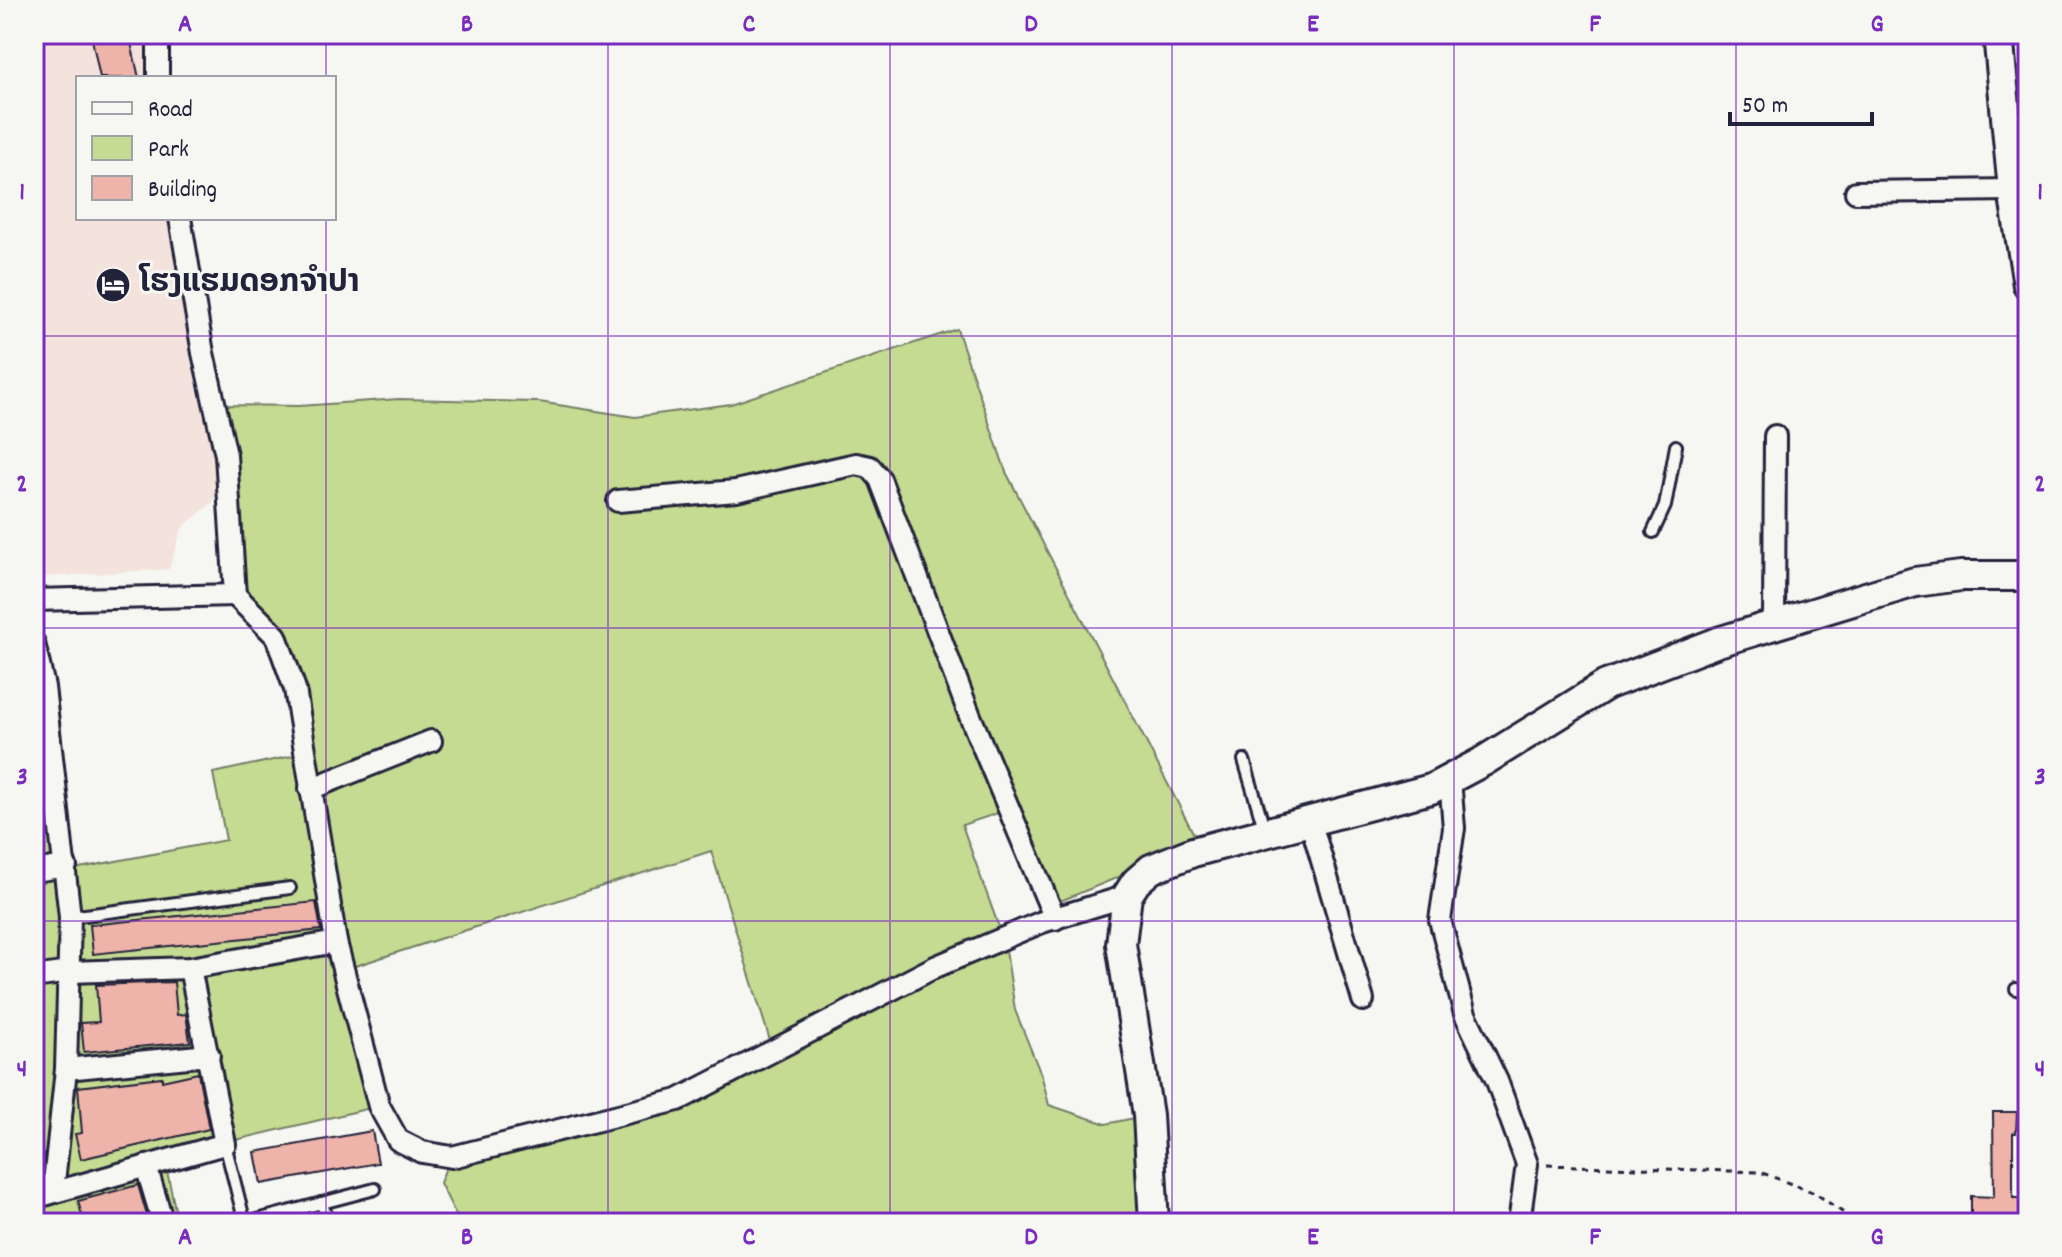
<svg xmlns="http://www.w3.org/2000/svg" width="2062" height="1257" viewBox="0 0 2062 1257" font-family="Dekko,'Noto Sans Lao',sans-serif">
<style>
.built{fill:#f4e2dc}
.green{fill:#c4db91;stroke:#737e66;stroke-width:2}
.building{fill:#eeb3a9;stroke:#22223b;stroke-width:2}
.lines{fill:none;stroke-linecap:round;stroke-linejoin:round}
.lane-casing{stroke:#22223b;stroke-width:16}
.street-casing{stroke:#22223b;stroke-width:26}
.secondary-casing{stroke:#22223b;stroke-width:34}
.path{stroke:#22223b;stroke-width:3;stroke-dasharray:6 6;stroke-linecap:butt}
.lane{stroke:#f6f6f2;stroke-width:10}
.street{stroke:#f6f6f2;stroke-width:20}
.secondary{stroke:#f6f6f2;stroke-width:28}
.grid{fill:none;stroke:#7b2cbf;stroke-width:2;stroke-opacity:0.55}
.labels{text-anchor:middle;dominant-baseline:central;stroke-width:6;stroke-linejoin:round;paint-order:stroke}
.poi-label{font-size:32px;font-weight:bold;fill:#22223b;stroke:#f6f6f2;text-anchor:start}
.neatline{fill:none;stroke:#7b2cbf;stroke-width:3}
.grid-label{font-size:26px;text-anchor:middle;font-weight:bold;fill:#7b2cbf}
</style>
<rect width="100%" height="100%" fill="#f6f6f2"/>
<filter id="ink" filterUnits="userSpaceOnUse"><feTurbulence type="fractalNoise" baseFrequency=".0125" numOctaves="2"/><feDisplacementMap in="SourceGraphic" scale="16" xChannelSelector="R" yChannelSelector="G"/><feConvolveMatrix kernelMatrix="1 2 1 2 8 2 1 2 1" color-interpolation-filters="sRGB"/></filter>
<g filter="url(#ink)">
<!-- built -->
<polygon class="built" points="34,34 158,34 158,78 78,78 78,218 180,218 225,455 213,502 182,528 169,569 43,577 34,537"/>
<!-- green -->
<polygon class="green" points="957,329 1006,472 1199,844 1058,902 1013,808 962,825 1005,944 1015,1010 1042,1077 1049,1105 1106,1124 1148,1115 1154,1223 460,1223 440,1183 451,1154 678,1098 772,1047 711,851 343,970 379,1106 164,1157 178,1223 34,1223 34,799 58,829 69,870 226,840 213,773 306,753 276,636 237,590 214,405 299,406 399,399 539,402 635,417 731,404"/>
<!-- building -->
<g class="building">
<polygon points="91,34 129,34 139,78 100,78"/>
<polygon points="316,902 321,930 93,954 90,925"/>
<polygon points="174,982 177,1015 186,1014 190,1042 84,1052 81,1023 99,1022 96,985"/>
<polygon points="198,1073 209,1129 81,1159 75,1134 82,1133 78,1087 162,1077 162,1081"/>
<polygon points="1993,1112 2017,1112 2016,1133 2013,1133 2013,1198 2028,1198 2028,1223 1971,1223 1971,1196 1994,1197"/>
<polygon points="372,1131 378,1163 261,1184 255,1152"/>
<polygon points="138,1185 148,1219 134,1223 84,1223 78,1201"/>
</g>
<g class="lines">
<defs>
<g id="lane">
<polyline points="1653,532 1665,506 1676,446"/>
<polyline points="1244,760 1265,831"/>
<polyline points="70,917 290,888"/>
<polyline points="2016,989 2028,992"/>
<polyline points="225,1144 245,1223"/>
<polyline points="321,1203 330,1223"/>
<polyline points="246,1223 375,1189"/>
</g>
<g id="street">
<polyline points="158,34 158,78"/>
<polyline points="1856,192 2013,190"/>
<polyline points="180,218 203,353 226,455 235,595 276,636 295,689 336,942 379,1106 398,1140 422,1152 452,1157 678,1100 935,967 1042,922 1127,896"/>
<polyline points="618,501 736,491 856,464 870,467 880,479 970,716 1055,919"/>
<polyline points="34,600 235,595"/>
<polyline points="1774,624 1775,436"/>
<polyline points="34,643 44,687 70,917 66,1069 53,1192"/>
<polyline points="1450,779 1454,828 1440,920 1465,1014 1497,1081 1527,1164 1519,1223"/>
<polyline points="310,789 431,741"/>
<polyline points="1310,820 1363,1000"/>
<polyline points="34,871 66,866"/>
<polyline points="34,977 69,972 190,968 336,942"/>
<polyline points="66,1069 209,1055"/>
<polyline points="146,1166 163,1223"/>
<polyline points="34,1198 225,1144 190,968"/>
</g>
<g id="secondary">
<polyline points="1998,34 2013,190 2028,285"/>
<polyline points="1154,1223 1148,1115 1121,944 1127,896 1136,882 1151,869 1193,852 1431,789 1482,762 1606,685 1718,642 1915,582 1961,576 2028,576"/>
</g>
</defs>
<!-- lane casing -->
<use href="#lane" class="lane-casing"/>
<!-- street casing -->
<use href="#street" class="street-casing"/>
<!-- secondary casing -->
<use href="#secondary" class="secondary-casing"/>
<!-- path -->
<polyline class="path" points="1547,1165 1760,1172 1815,1193 1858,1223"/>
<!-- lane -->
<use href="#lane" class="lane"/>
<!-- street -->
<use href="#street" class="street"/>
<!-- secondary -->
<use href="#secondary" class="secondary"/>
</g>
</g>
<!-- grid -->
<path class="grid" d="M326,34V78M608,34V1223M890,34V1223M1172,34V1223M1454,34V1223M1736,34V1223M326,218V1223M34,336H2028M34,628H2028M34,921H2028"/>
<!-- icons -->
<defs>
<symbol id="hotel-disc" viewBox="-11 -11 22 22"><circle r="9.5" fill="#22223b" stroke="#f6f6f2"/><path d="M-6-4.5h1.5V1H6V5H4.5V3h-9V5H-6ZM-4 0a1.8 1.8 0 1 1 3.6 0ZM.5 0V-2.5h3Q6-2.5 6 0Z" fill="#fff"/></symbol>
</defs>
<g fill-rule="evenodd">
<use href="#hotel-disc" x="93" y="265" width="40" height="40"/>
</g>
<g class="labels">
<!-- poi labels -->
<g class="poi-label">
<text x="139" y="285">ໂຮງແຮມດອກຈຳປາ</text>
</g>
</g>
<!-- margin -->
<rect width="2062" height="1257" fill="none" stroke="#f6f6f2" stroke-width="88"/>
<!-- legend -->
<rect x="76" y="76" width="260" height="144" fill="#f6f6f2" stroke="#a1a1a9" stroke-width="2"/>
<rect x="92" y="102" width="40" height="12" fill="#f6f6f2" stroke="#a1a1a9" stroke-width="2"/>
<text x="148" y="116" font-size="24" fill="#22223b">Road</text>
<rect x="92" y="136" width="40" height="24" fill="#c4db91" stroke="#a1a1a9" stroke-width="2"/>
<text x="148" y="156" font-size="24" fill="#22223b">Park</text>
<rect x="92" y="176" width="40" height="24" fill="#eeb3a9" stroke="#a1a1a9" stroke-width="2"/>
<text x="148" y="196" font-size="24" fill="#22223b">Building</text>
<!-- scale -->
<path d="M1730 112v12h142v-12" fill="none" stroke="#22223b" stroke-width="4"/>
<text x="1742" y="112" font-size="24" fill="#22223b" stroke="#f6f6f2" stroke-width="6" paint-order="stroke">50 m</text>
<rect x="44" y="44" width="1974" height="1169" class="neatline"/>
<g class="grid-label">
<text x="185" y="31">A</text>
<text x="467" y="31">B</text>
<text x="749" y="31">C</text>
<text x="1031" y="31">D</text>
<text x="1313" y="31">E</text>
<text x="1595" y="31">F</text>
<text x="1877" y="31">G</text>
<text x="22" y="199">1</text>
<text x="2040" y="199">1</text>
<text x="22" y="491">2</text>
<text x="2040" y="491">2</text>
<text x="22" y="784">3</text>
<text x="2040" y="784">3</text>
<text x="22" y="1076">4</text>
<text x="2040" y="1076">4</text>
<text x="185" y="1244">A</text>
<text x="467" y="1244">B</text>
<text x="749" y="1244">C</text>
<text x="1031" y="1244">D</text>
<text x="1313" y="1244">E</text>
<text x="1595" y="1244">F</text>
<text x="1877" y="1244">G</text>
</g>
</svg>
